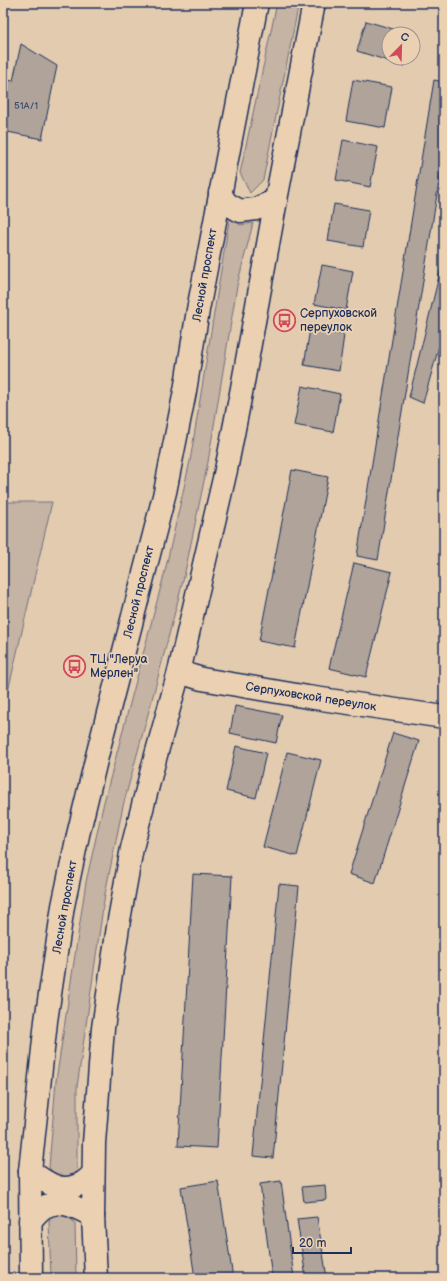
<svg xmlns="http://www.w3.org/2000/svg" width="447" height="1281" viewBox="0 0 447 1281" font-family="'Balsamiq Sans',sans-serif">
<style>
.green{fill:#c5b3a3;stroke:#707180}
.building{fill:#b0a49a;stroke:#1b2f5e}
.lines{fill:none;stroke-linecap:round;stroke-linejoin:round}
.minor-casing{stroke:#1b2f5e;stroke-width:25}
.primary-casing{stroke:#1b2f5e;stroke-width:25}
.minor{stroke:#ebd1b2;stroke-width:22}
.primary{stroke:#ebd1b2;stroke-width:22}
.labels{text-anchor:middle;dominant-baseline:central;stroke-width:3.5;stroke-linejoin:round;paint-order:stroke}
.number-label{font-size:10px;fill:#404c6d}
.street-label{font-size:12px;fill:#1b2f5e;stroke:#ebd1b2}
.poi-label{font-size:12px;fill:#1b2f5e;stroke:#ebd1b2;text-anchor:start}
</style>
<rect width="100%" height="100%" fill="#e3cbaf"/>
<filter id="ink" filterUnits="userSpaceOnUse"><feTurbulence type="fractalNoise" baseFrequency=".025" numOctaves="2"/><feDisplacementMap in="SourceGraphic" scale="8" xChannelSelector="R" yChannelSelector="G"/><feConvolveMatrix kernelMatrix="1 2 1 2 8 2 1 2 1" color-interpolation-filters="sRGB"/></filter>
<g filter="url(#ink)">
<!-- green -->
<g class="green">
<polygon points="277,3 299,3 263,180 250,193 240,173"/>
<polygon points="230,215 240,225 253,223 237,286 208,462 184,577 157,681 123,806 105,894 77,1087 77,1170 71,1178 63,1181 54,1175 49,1167 56,1081 86,882 104,802 165,571 190,461"/>
<polygon points="3,502 52,502 3,713"/>
<polygon points="62,1211 75,1223 76,1278 51,1278 49,1221"/>
</g>
<!-- building -->
<g class="building">
<polygon points="366,21 410,34 389,34 389,58 406,58 404,66 357,51"/>
<polygon points="21,44 57,66 42,139 3,131 3,79 13,81"/>
<polygon points="353,80 392,87 385,128 346,121"/>
<polygon points="434,80 444,82 444,151 378,560 357,556"/>
<polygon points="343,140 378,147 370,187 336,180"/>
<polygon points="334,204 369,210 363,247 328,241"/>
<polygon points="444,256 444,329 423,403 409,397"/>
<polygon points="322,265 353,271 346,310 314,304"/>
<polygon points="310,329 344,335 339,371 304,365"/>
<polygon points="302,386 340,394 333,432 294,425"/>
<polygon points="292,470 328,477 295,648 259,641"/>
<polygon points="354,563 392,572 366,677 329,668"/>
<polygon points="235,706 282,715 276,743 230,733"/>
<polygon points="393,733 419,741 375,883 349,874"/>
<polygon points="236,746 266,753 256,798 226,791"/>
<polygon points="287,752 321,760 297,856 263,847"/>
<polygon points="193,874 232,876 217,1148 178,1146"/>
<polygon points="279,884 299,886 273,1158 253,1156"/>
<polygon points="218,1181 233,1278 195,1278 181,1187"/>
<polygon points="281,1181 294,1278 272,1278 260,1184"/>
<polygon points="325,1185 326,1200 304,1202 302,1187"/>
<polygon points="317,1217 327,1278 306,1278 297,1219"/>
</g>
<g class="lines">
<defs>
<polyline id="minor" points="179,672 202,679 308,697 444,717"/>
<g id="primary">
<polyline points="220,193 226,203 240,211 256,209 276,200"/>
<path d="M30,1171C44,1181 60,1194 78,1185C84,1183 89,1178 93,1174"/>
<path d="M30,1221C34,1217 38,1211 43,1208C59,1197 78,1208 93,1216"/>
<polyline points="31,1278 30,1171 46,1021 63,906 78,835 98,752 165,492 185,391 198,310 257,3"/>
<polyline points="96,1278 93,1216 94,1143 103,1028 119,920 132,848 153,766 179,672 226,470 242,388 276,200 314,3"/>
</g>
</defs>
<!-- minor casing -->
<use href="#minor" class="minor-casing"/>
<!-- primary casing -->
<use href="#primary" class="primary-casing"/>
<!-- minor -->
<use href="#minor" class="minor"/>
<!-- primary -->
<use href="#primary" class="primary"/>
</g>
</g>
<!-- icons -->
<defs>
<symbol id="bus-ring" viewBox="-11 -11 22 22"><circle r="9.5" fill="#ebd1b2" stroke="#d1495b" stroke-width="1.5"/><path d="M-5-6H5V4H4V6H2V4H-2V6H-4V4H-5ZM-3.5-4V0h7V-4ZM-3.5 1.2v1.5H-2V1.2ZM2 1.2v1.5H3.5V1.2Z" fill="#d1495b"/></symbol>
</defs>
<g fill-rule="evenodd">
<use href="#bus-ring" x="272" y="308" width="25" height="25"/>
<use href="#bus-ring" x="62" y="654" width="25" height="25"/>
</g>
<g class="labels">
<!-- number labels -->
<g class="number-label">
<text x="26" y="106">51А/1</text>
</g>
<!-- street labels -->
<g class="street-label">
<text transform="translate(205 275) rotate(-80)">Лесной проспект</text>
<text transform="translate(139 592) rotate(-76)">Лесной проспект</text>
<text transform="translate(311 697) rotate(9)">Серпуховской переулок</text>
<text transform="translate(65 907) rotate(-80)">Лесной проспект</text>
</g>
<!-- poi labels -->
<g class="poi-label">
<text x="300" y="313">Серпуховской<tspan x="300" dy="14">переулок</tspan></text>
<text x="90" y="659">ТЦ "Леруа<tspan x="90" dy="14">Мерлен"</tspan></text>
</g>
</g>
<!-- margin -->
<rect width="447" height="1281" fill="none" stroke="#ebd1b2" stroke-width="16"/>
<rect x="8" y="8" width="431" height="1265" fill="none" stroke="#1b2f5e" stroke-width="1.5" filter="url(#ink)"/>
<!-- north arrow -->
<g transform="translate(401 46) rotate(23)"><circle r="19" fill="#ebd1b2" stroke="#989090"/>
<path d="M0-3L7 15L0 10L-7 15Z" fill="#d1495b"/>
<text y="-6" font-size="11" font-weight="bold" text-anchor="middle" fill="#1b2f5e">С</text>
</g>
<!-- scale -->
<path d="M293 1247v6h58v-6" fill="none" stroke="#1b2f5e" stroke-width="2"/>
<text x="299" y="1247" font-size="12" fill="#1b2f5e" stroke="#ebd1b2" stroke-width="3" paint-order="stroke">20 m</text>
</svg>
